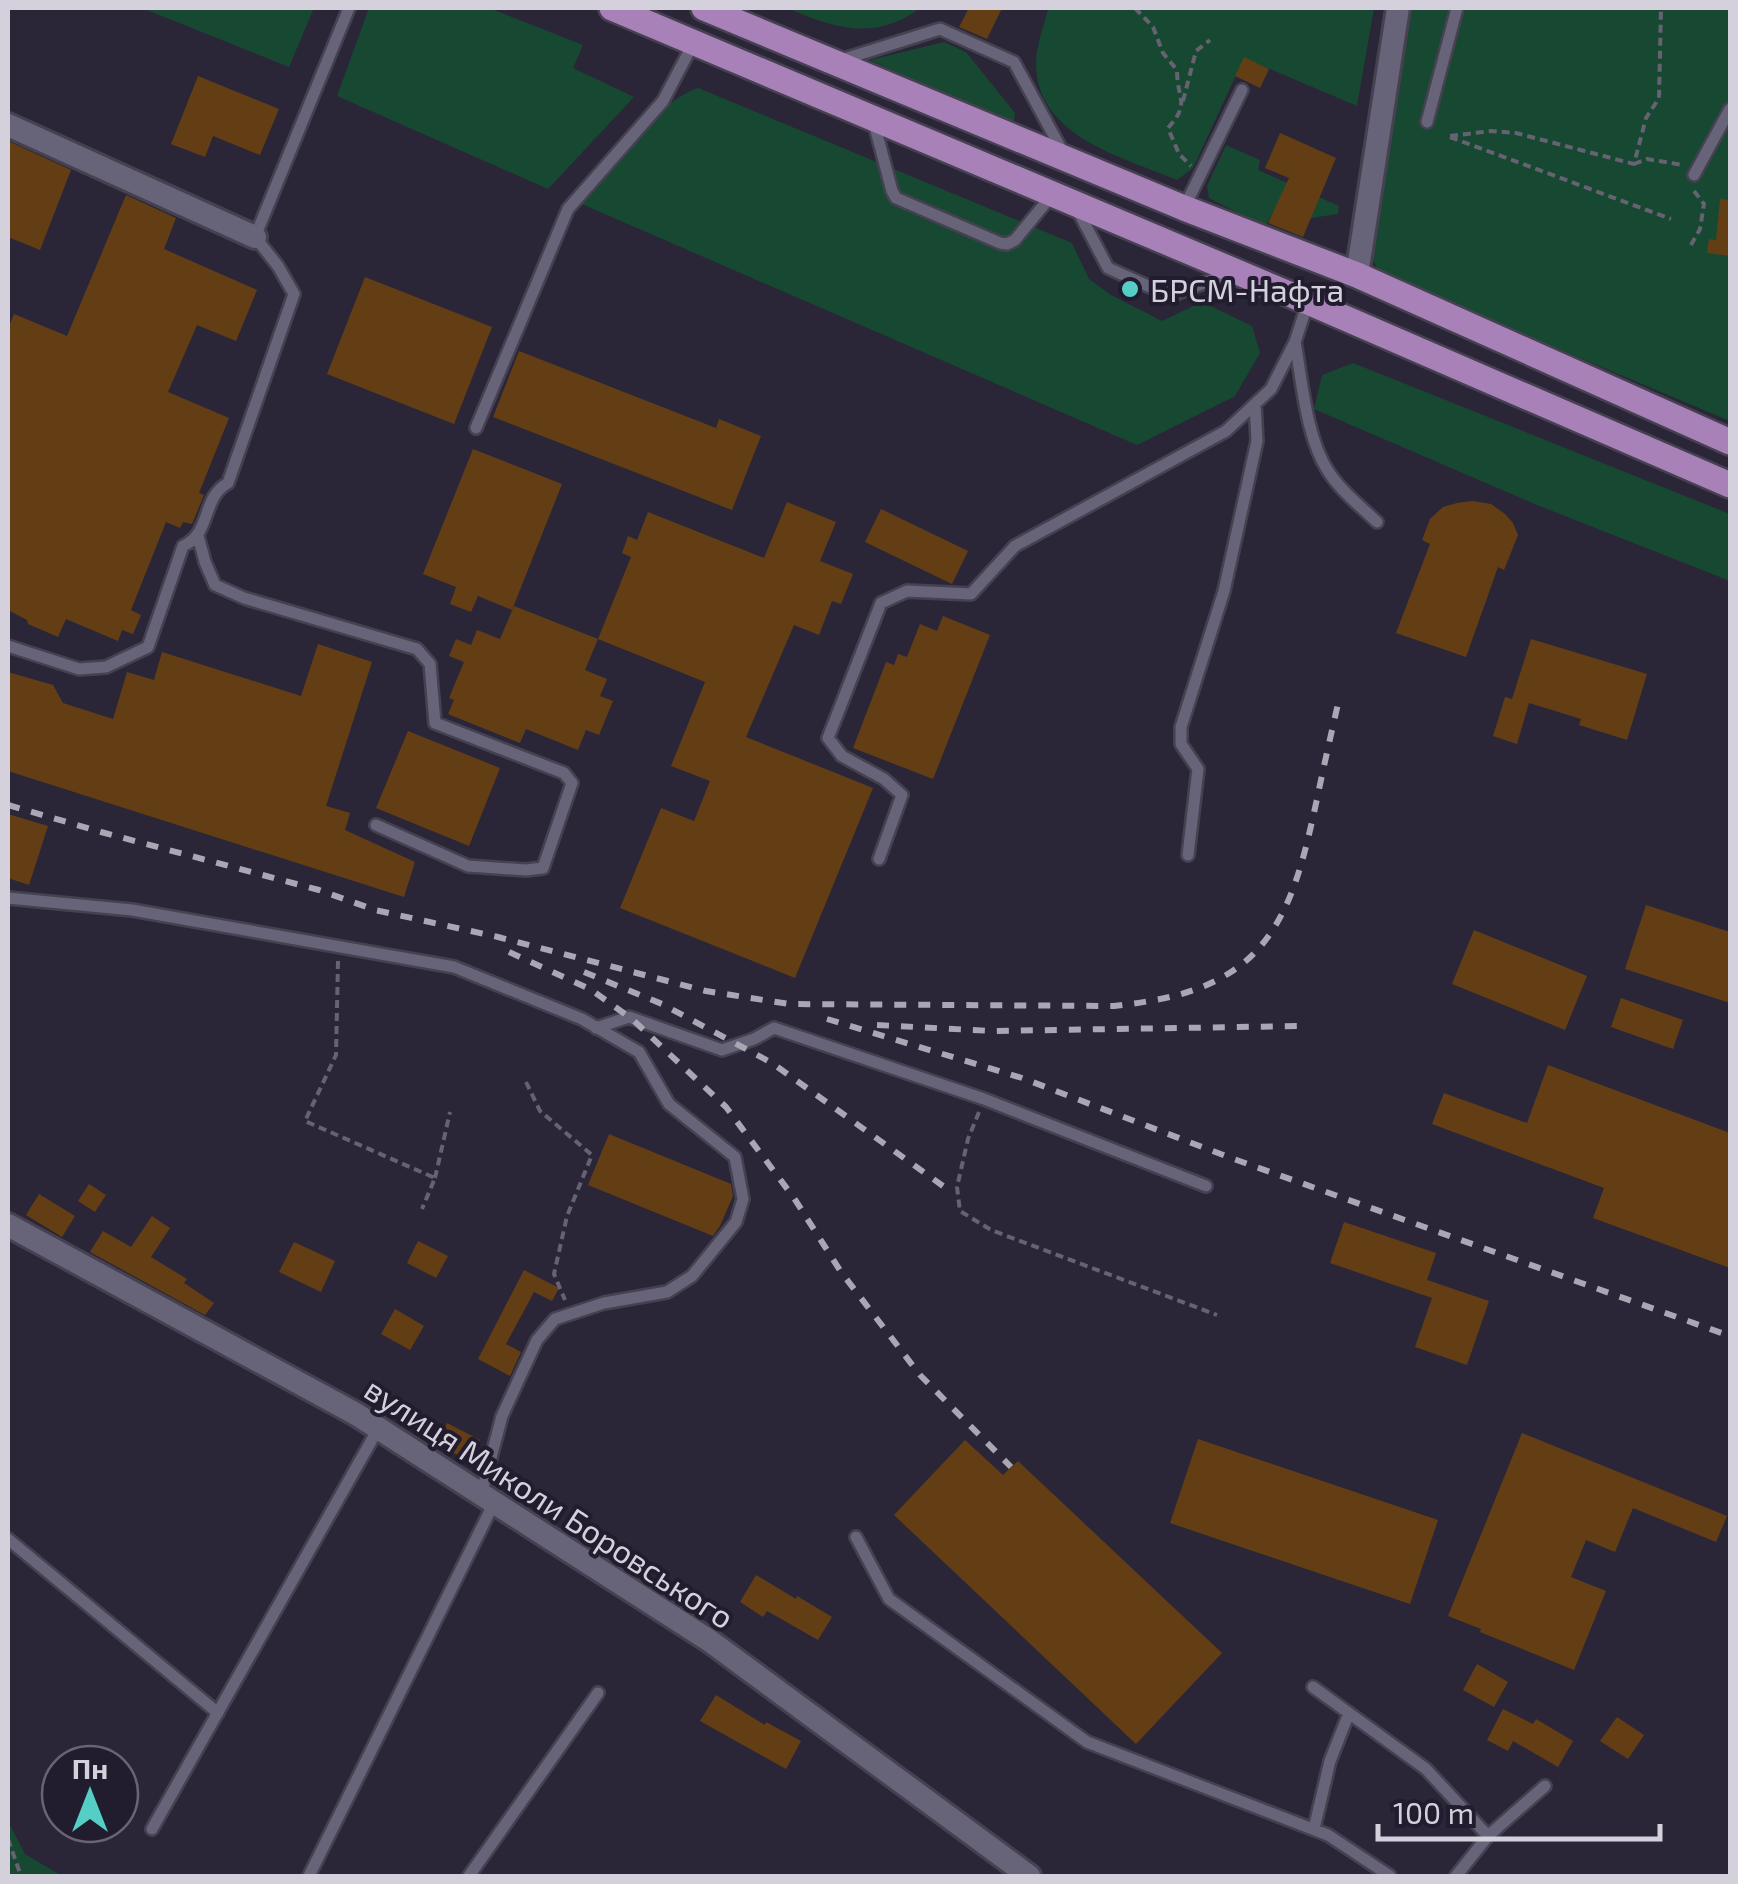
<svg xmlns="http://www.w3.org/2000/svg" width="1738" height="1884" font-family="'Exo 2',sans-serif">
<rect width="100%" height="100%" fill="#2a2638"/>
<path fill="#174832" d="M142 8H314L289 67Z
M369 8H489L583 45 573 68 634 97 548 189 337 96Z
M787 8H920C875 42 834 28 787 8Z
M1045 8H1374L1357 106 1244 58 1193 168 1177 180C1123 157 1036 137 1036 63 1036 46 1044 26 1048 9Z
M1406 8H1730V421L1380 274 1373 260 1372 236Z
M944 42 966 52 1015 113 1014 121 1010 124 870 60Z
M698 88 1072 243 1089 279 1111 295 1162 321 1202 302 1252 326 1260 353 1235 396 1137 445 577 202C608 167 655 103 698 88Z
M1226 145 1260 160 1258 170 1339 206 1338 214 1311 218 1278 203 1265 227 1209 198 1207 186Z
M1353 363 1730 514V581L1537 505 1314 409 1322 375Z
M8 1821 25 1854 62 1876H8Z"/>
<path fill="#633e15" d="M969 8H1002L987 39 959 27Z
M1244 57 1269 69 1260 88 1235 76Z
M198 76 279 109 260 155 213 136 205 157 171 144Z
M1280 133 1336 158 1303 237 1268 223 1289 178 1265 168Z
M8 141 71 170 40 250 8 237Z
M126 195 176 218 164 249 257 290 236 341 197 325 168 392 229 418 199 493 204 495 192 524 183 522 180 528 166 522 131 610 141 615 133 634 122 630 118 641 66 619 58 637 28 624 27 620 8 610V329L14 314 67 336Z
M1720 199 1730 200V256L1707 253 1709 239 1716 240Z
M365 277 492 327 454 424 327 374Z
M519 351 716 428 719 419 761 436 732 510 493 417Z
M473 449 562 484 512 610 478 596 471 612 450 604 456 587 423 574Z
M1472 501 1491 504 1505 514 1513 523 1518 535 1504 570 1498 567 1466 657 1396 633 1430 544 1422 540 1430 519 1443 507 1457 503Z
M787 502 836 522 820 561 853 574 841 604 832 601 819 635 794 625 746 737 873 788 795 978 620 908 661 808 694 821 710 781 671 766 705 682 598 639 631 557 622 553 628 536 637 540 648 512 764 558Z
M881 509 968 551 952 584 865 542Z
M514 606 598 639 585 670 607 679 600 696 613 701 599 735 586 730 578 750 526 729 520 743 448 714 454 700 449 698 464 662 449 656 456 639 471 645 477 630 500 639Z
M943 616 990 635 933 779 853 748 886 662 894 665 898 654 907 657 920 624 937 631Z
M1531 639 1647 674 1627 740 1579 725 1581 719 1529 703 1517 744 1493 736 1505 697 1512 699Z
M318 644 372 662 326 806 350 813 345 830 415 862 404 897 8 771V672L53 685 63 703 113 719 127 672 154 680 162 652 301 696Z
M408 731 500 768 469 846 376 808Z
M8 814 48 826 29 885 8 878Z
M1646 905 1730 932V1003L1625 969Z
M1474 930 1587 976 1565 1030 1452 984Z
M1621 998 1683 1020 1673 1049 1611 1027Z
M1548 1065 1730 1133V1268L1593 1218 1604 1188 1432 1124 1444 1093 1527 1123Z
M609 1134 731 1184 733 1196 720 1226 713 1236 588 1185Z
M89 1184 106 1195 95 1212 78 1201Z
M39 1194 75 1216 62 1237 26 1215Z
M152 1216 170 1228 151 1257 187 1279 184 1283 214 1303 205 1315 90 1252 103 1231 131 1247Z
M1344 1222 1436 1253 1427 1280 1489 1301 1467 1365 1415 1347 1432 1298 1330 1263Z
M418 1241 448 1256 436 1278 407 1263Z
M294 1242 335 1261 321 1292 279 1272Z
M524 1270 559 1288 552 1301 534 1292 506 1344 521 1352 510 1376 478 1359Z
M395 1309 424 1326 410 1350 381 1334Z
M447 1423 480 1440 469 1461 436 1444Z
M1522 1433 1727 1516 1716 1542 1633 1508 1615 1552 1586 1540 1571 1577 1606 1591 1574 1670 1480 1632 1481 1629 1448 1616Z
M1198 1439 1438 1520 1410 1604 1170 1523Z
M965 1440 1003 1475 1018 1461 1222 1653 1136 1744 894 1515Z
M756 1575 796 1599 797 1596 832 1617 818 1640 767 1611 763 1617 740 1602Z
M1477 1664 1508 1682 1494 1707 1463 1690Z
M716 1695 765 1725 766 1722 801 1741 786 1769 700 1721Z
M1503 1709 1533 1724 1536 1719 1573 1741 1558 1767 1513 1741 1508 1751 1487 1740Z
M1617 1717 1644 1735 1628 1759 1600 1741Z"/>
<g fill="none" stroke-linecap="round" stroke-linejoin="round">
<defs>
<path id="lane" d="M841 60 940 29 1014 62 1065 156
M1427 122 1457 8
M874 123 892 191 896 198 1000 243 1007 244 1015 240 1052 195
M1694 175 1730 109
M1184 208 1242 90
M1077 209 1108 268 1170 296 1232 272
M1295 342C1302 381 1306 437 1328 471 1341 491 1360 506 1377 522
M476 428 568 209 663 101 694 42
M198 536 205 562 215 585 244 598 417 649 430 664 435 723 564 773 572 783 543 868 526 870 468 866 376 825
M8 646 79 669 106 667 148 647 183 546C212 533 201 498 228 483L294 294 278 266 255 237 349 8
M1188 855 1198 769 1181 744V727L1224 591 1257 441 1255 404
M879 859 902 795 884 779 842 756 828 738 881 603 907 591 971 594 1015 546 1226 431 1271 389 1295 342 1308 302
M8 898 132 910 454 967 582 1019 639 1052 669 1104 735 1157 743 1199 736 1222 692 1276 667 1292 604 1303 555 1319 537 1340 502 1416 481 1495
M596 1028 629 1017 722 1050 754 1039 774 1028 984 1099 1206 1186
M856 1537 889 1599 1087 1742 1328 1835 1390 1876
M8 1539 218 1713
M1313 1687 1426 1769 1488 1836 1456 1876
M152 1829 378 1429
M1314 1829 1330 1761 1349 1713
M1488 1836 1545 1786
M309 1876 494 1503
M469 1876 598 1693"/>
<path id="street" d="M8 125 255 237
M1357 275 1398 8
M8 1225 356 1414 710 1641 1029 1876"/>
<path id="primary" d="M612 8 1308 302 1730 485
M704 8 1184 208 1357 275 1730 442"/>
</defs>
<use href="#lane" stroke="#454150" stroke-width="16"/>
<use href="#street" stroke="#454150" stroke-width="28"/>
<use href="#primary" stroke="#454150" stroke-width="30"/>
<path stroke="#666272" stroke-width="4" stroke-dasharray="8 5" stroke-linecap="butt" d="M1135 8 1153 27 1163 53 1177 70C1177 101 1191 102 1168 128L1179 154 1191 166
M1183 101 1196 51 1210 40
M1450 136 1491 131 1516 133 1634 164 1646 118 1659 98 1661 8
M1450 137 1671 219
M1634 164 1647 159 1683 165
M1691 245 1700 229 1704 204 1694 191
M338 961 336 1055 305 1121 435 1178 422 1209
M526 1082 540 1111 592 1155 567 1216 554 1274 565 1300
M979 1112 968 1139 957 1187 960 1211 991 1230 1217 1315
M435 1178 450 1112
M8 1839 21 1876"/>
<use href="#lane" stroke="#676378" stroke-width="11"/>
<use href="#street" stroke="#676378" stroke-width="22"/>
<use href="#primary" stroke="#a981b9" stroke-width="25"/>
<path stroke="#aaa7b4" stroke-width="6" stroke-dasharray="12 12" stroke-linecap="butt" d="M8 805 101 832 319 890 375 910 498 937 706 991 789 1004 1114 1006C1156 1001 1195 995 1231 972 1289 935 1303 862 1317 799 1324 765 1332 730 1340 695
M509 952 590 989 632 1019 726 1107 794 1198 841 1272 920 1375 1011 1467
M584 972 662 1004 772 1063 943 1186
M827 1019 1022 1078 1231 1158 1730 1336
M877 1025 992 1031 1302 1026"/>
</g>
<circle fill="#55cec6" stroke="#211c2e" stroke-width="4" cx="1130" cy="289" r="10"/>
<g text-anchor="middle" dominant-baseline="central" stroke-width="8" stroke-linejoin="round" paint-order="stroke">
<g font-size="32" fill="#d4d1dd" stroke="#211c2e" text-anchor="start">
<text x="1150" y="289">БРСМ-Нафта</text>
</g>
<g font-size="32" fill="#d4d1dd" stroke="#211c2e">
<text transform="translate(550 1502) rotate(33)">вулиця Миколи Боровського</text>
</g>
</g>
<rect width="1738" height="1884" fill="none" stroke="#d4d1dd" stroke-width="20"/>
<g transform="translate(90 1794)"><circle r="48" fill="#211c2e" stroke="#696474" stroke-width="2.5"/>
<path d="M0-8L18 38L0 25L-18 38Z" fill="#55cec6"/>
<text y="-15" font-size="28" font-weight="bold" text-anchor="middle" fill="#d4d1dd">Пн</text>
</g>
<path d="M1378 1824v15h282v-15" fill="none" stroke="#d4d1dd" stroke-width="5"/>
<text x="1393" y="1824" font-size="30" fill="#d4d1dd" stroke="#211c2e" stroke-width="8" paint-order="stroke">100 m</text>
</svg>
